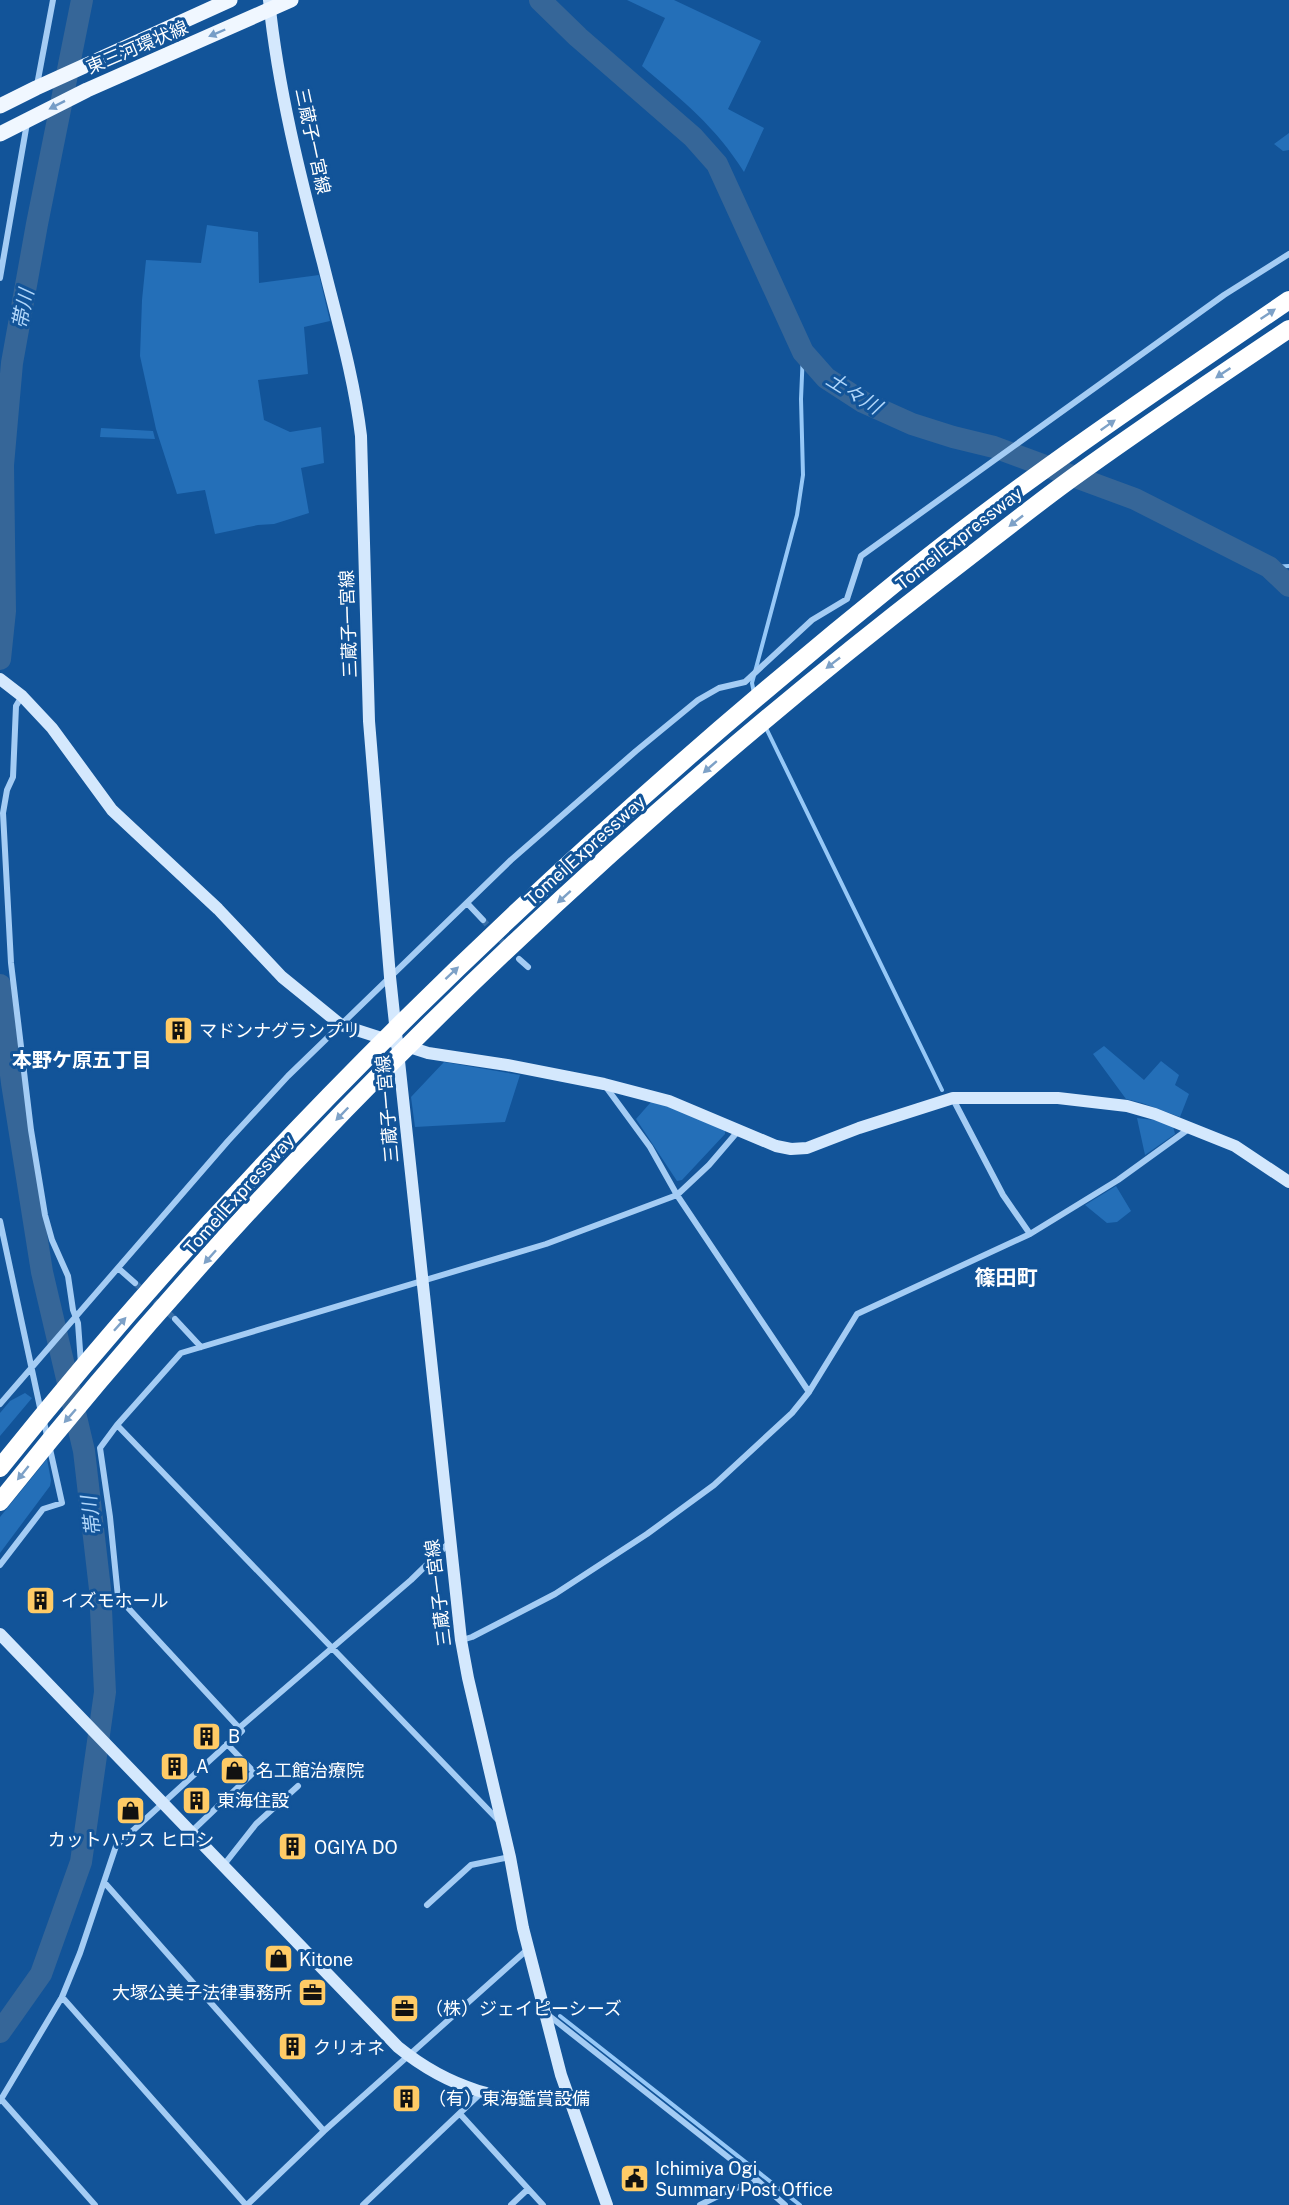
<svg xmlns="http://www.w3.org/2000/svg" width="1289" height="2205" font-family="'Public Sans','Noto Sans JP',sans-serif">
<rect width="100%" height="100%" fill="#125499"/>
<path fill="#246fb8" d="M627 0H674L761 41 728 109 764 128 744 172C716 127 681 99 642 66L665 18Z
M1289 133V150L1283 151 1274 144Z
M207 225 258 232 259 283 319 275 330 321 304 327 308 374 258 380 264 420 290 432 321 427 324 463 301 468 309 513 274 524 258 525 215 534 205 490 177 494 156 429 140 356 142 300 146 260 201 263Z
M101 428 153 431 155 439 100 437Z
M1104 1046 1144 1080 1161 1061 1179 1075 1175 1085 1189 1094 1180 1117 1142 1103 1126 1099 1093 1054Z
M444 1062 520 1075 505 1122 415 1127 411 1097Z
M651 1102 669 1106 725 1130V1134L682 1180 677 1181 636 1119Z
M1137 1118 1154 1120 1173 1126 1175 1134 1145 1155Z
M1116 1186 1131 1211 1117 1222 1107 1223 1085 1205Z
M25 1393 32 1398 0 1436V1413L10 1401Z
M47 1459 51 1480 50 1486 0 1553V1517Z"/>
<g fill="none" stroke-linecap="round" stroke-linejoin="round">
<path stroke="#96c8f7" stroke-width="4" d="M1269 567 1289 566
M754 693 752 683 797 515 803 475 801 399 803 352
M766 728 942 1090
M560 2016 800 2205"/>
<path stroke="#366698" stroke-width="22" d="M540 0 578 37 693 137 717 164 803 352 826 378 863 402 912 424 953 437 994 447 1135 499 1269 567 1289 586
M0 659 5 611 3 465 12 363 37 224 82 0
M0 985 12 1083 42 1272 84 1451 100 1589 105 1692 81 1862 41 1974 0 2032"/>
<path stroke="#366ea8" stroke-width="6" stroke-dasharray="6 3" stroke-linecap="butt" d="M483 920 508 948
M135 1283 175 1319"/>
<path stroke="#a4ccf4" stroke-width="6" d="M37 85 53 0
M0 278 27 123
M22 696 16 706 13 777 7 790 3 813 11 963 31 1130 45 1215 52 1240 68 1276 73 1310 78 1323 81 1364
M467 903 483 920
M519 959 528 967
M606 1087 650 1147 677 1195 809 1392
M953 1099 1003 1195 1030 1234
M0 1221 41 1412
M118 1268 135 1283
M175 1319 201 1347
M0 1404 228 1141 288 1076 511 860 636 751 698 700 719 688 745 682 812 620 847 599 861 556 1224 295 1289 254
M0 1565 43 1509 62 1503 44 1422
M462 1640 472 1637 555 1594 647 1534 714 1485 792 1413 809 1392 857 1314 1030 1234 1118 1180 1190 1128
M239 1728 411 1580 449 1543
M500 1822 117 1425 181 1353 546 1244 677 1195 709 1165 739 1130
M190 1833 254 1772 227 1744
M223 1866 256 1824 298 1786
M104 1882 324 2131
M427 1905 471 1865 510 1857
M62 1997 246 2205
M547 2014 757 2180 785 2205
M1 2099 95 2205
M0 2101 62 1997 80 1953 116 1846 242 1731 118 1597 110 1517 100 1448 117 1425
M461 2115 543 2205
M247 2205 324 2131 528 1949
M363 2205 481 2093
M511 2205 528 2189
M700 2205 726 2192 757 2180"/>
<path stroke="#d4e8fd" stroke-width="12" d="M269 0C278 89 300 176 323 263 337 320 354 377 361 436L369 721 390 977 461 1640 468 1678 510 1857 523 1928 561 2075 607 2205
M0 679 22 696 52 728 112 810 218 909 282 977 341 1025 428 1053 507 1065 604 1084 669 1101 776 1146 791 1149 807 1148 859 1128 953 1098H1058L1127 1106 1155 1114 1235 1146 1289 1182
M0 1634 398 2047C446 2086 506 2108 568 2096"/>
<path stroke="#f0f7ff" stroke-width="15" d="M0 106 36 88 230 0
M0 134 87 90 291 0"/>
<path stroke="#fff" stroke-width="18" d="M0 1468C264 1137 575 841 904 576 1027 477 1159 389 1289 300
M0 1502C274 1158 591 849 939 580 981 548 1022 515 1064 484 1138 430 1213 380 1289 329"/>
</g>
<defs><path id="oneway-solid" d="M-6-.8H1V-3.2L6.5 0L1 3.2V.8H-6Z" transform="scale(1.5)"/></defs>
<g fill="#769dc7">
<use href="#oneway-solid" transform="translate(217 33) rotate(157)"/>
<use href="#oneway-solid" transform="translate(57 105) rotate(153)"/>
</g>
<g fill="#7da1c7">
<use href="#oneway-solid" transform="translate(1268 314) rotate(-34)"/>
<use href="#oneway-solid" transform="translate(1223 373) rotate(146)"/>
<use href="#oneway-solid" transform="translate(1108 425) rotate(-35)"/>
<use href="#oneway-solid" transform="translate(1016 521) rotate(142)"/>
<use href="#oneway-solid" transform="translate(833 663) rotate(142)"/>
<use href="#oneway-solid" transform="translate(710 767) rotate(139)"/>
<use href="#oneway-solid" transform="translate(564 897) rotate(138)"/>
<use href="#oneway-solid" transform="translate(452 973) rotate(-43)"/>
<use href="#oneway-solid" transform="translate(342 1114) rotate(134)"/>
<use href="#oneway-solid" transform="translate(210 1257) rotate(132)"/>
<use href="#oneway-solid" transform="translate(120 1324) rotate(-48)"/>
<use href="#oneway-solid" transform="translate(70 1416) rotate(131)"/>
<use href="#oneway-solid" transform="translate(23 1473) rotate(129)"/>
</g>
<defs>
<symbol id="building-square" viewBox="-11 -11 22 22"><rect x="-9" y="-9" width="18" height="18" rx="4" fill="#ffcb66" stroke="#125499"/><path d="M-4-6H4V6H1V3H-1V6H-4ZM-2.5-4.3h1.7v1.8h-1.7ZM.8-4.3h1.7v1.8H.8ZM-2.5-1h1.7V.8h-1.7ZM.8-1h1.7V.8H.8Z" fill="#111"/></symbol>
<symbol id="shop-square" viewBox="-11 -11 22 22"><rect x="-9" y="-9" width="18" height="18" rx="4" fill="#ffcb66" stroke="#125499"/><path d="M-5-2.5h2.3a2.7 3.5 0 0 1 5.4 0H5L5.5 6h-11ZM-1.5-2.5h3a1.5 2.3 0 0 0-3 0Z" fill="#111"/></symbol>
<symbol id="office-square" viewBox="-11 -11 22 22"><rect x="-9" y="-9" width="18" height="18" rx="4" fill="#ffcb66" stroke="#125499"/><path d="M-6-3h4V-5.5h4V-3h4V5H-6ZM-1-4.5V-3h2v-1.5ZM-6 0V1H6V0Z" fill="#111"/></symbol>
<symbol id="civic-square" viewBox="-11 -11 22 22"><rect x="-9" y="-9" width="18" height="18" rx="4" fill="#ffcb66" stroke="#125499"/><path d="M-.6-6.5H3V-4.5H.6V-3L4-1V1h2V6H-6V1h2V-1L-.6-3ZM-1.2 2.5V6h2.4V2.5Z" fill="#111"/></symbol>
</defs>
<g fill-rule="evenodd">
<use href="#building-square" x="162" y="1014" width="33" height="33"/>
<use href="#building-square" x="24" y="1584" width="33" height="33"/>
<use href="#building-square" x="190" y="1720" width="33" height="33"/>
<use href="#building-square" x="158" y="1750" width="33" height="33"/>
<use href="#shop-square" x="218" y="1754" width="33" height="33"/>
<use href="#building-square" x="180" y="1784" width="33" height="33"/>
<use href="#shop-square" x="114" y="1794" width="33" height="33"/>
<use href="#building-square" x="276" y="1830" width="33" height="33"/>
<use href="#shop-square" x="262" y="1942" width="33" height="33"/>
<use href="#office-square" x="296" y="1976" width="33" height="33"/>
<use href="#office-square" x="388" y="1992" width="33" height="33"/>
<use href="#building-square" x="276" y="2030" width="33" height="33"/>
<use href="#building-square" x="390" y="2082" width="33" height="33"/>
<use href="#civic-square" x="618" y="2162" width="33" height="33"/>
</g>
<g text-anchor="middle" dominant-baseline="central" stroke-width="6" stroke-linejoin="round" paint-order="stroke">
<g font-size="18" fill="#fff" stroke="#125499">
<text transform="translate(137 47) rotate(-23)">東三河環状線</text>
<text transform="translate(313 141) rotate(78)">三蔵子一宮線</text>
<text transform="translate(959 538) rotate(-38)">Tomei Expressway</text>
<text transform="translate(348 624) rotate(-92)">三蔵子一宮線</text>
<text transform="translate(585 850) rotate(-42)">Tomei Expressway</text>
<text transform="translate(387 1109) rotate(-95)">三蔵子一宮線</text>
<text transform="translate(239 1194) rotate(-48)">Tomei Expressway</text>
<text transform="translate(438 1593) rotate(-97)">三蔵子一宮線</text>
</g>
<g font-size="18" fill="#fff" stroke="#125499" text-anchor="start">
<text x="199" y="1030">マドンナグランプリ</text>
<text x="61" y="1600">イズモホール</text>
<text x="228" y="1736">B</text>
<text x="196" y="1766">A</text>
<text x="256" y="1770">名工館治療院</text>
<text x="217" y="1800">東海住設</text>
<text x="131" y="1839" text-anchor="middle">カットハウス ヒロシ</text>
<text x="314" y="1847">OGIYA DO</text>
<text x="299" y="1959">Kitone</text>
<text x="292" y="1992" text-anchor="end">大塚公美子法律事務所</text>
<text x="425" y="2008">（株）ジェイピーシーズ</text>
<text x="313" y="2047">クリオネ</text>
<text x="428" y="2098">（有）東海鑑賞設備</text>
<text x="655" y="2168">Ichimiya Ogi<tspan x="655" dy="21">Summary Post Office</tspan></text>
</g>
<g font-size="20" font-style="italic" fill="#b0d6fa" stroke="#125499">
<text transform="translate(23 309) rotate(-79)">帯川</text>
<text transform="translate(854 393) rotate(32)">土々川</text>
<text transform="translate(91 1516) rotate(-97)">帯川</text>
</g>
<g font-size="20" font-weight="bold" fill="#fff" stroke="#125499">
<text x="82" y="1060">本野ケ原五丁目</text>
</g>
<g font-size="21" font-weight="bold" fill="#fff" stroke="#125499">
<text x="1006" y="1277">篠田町</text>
</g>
</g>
</svg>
